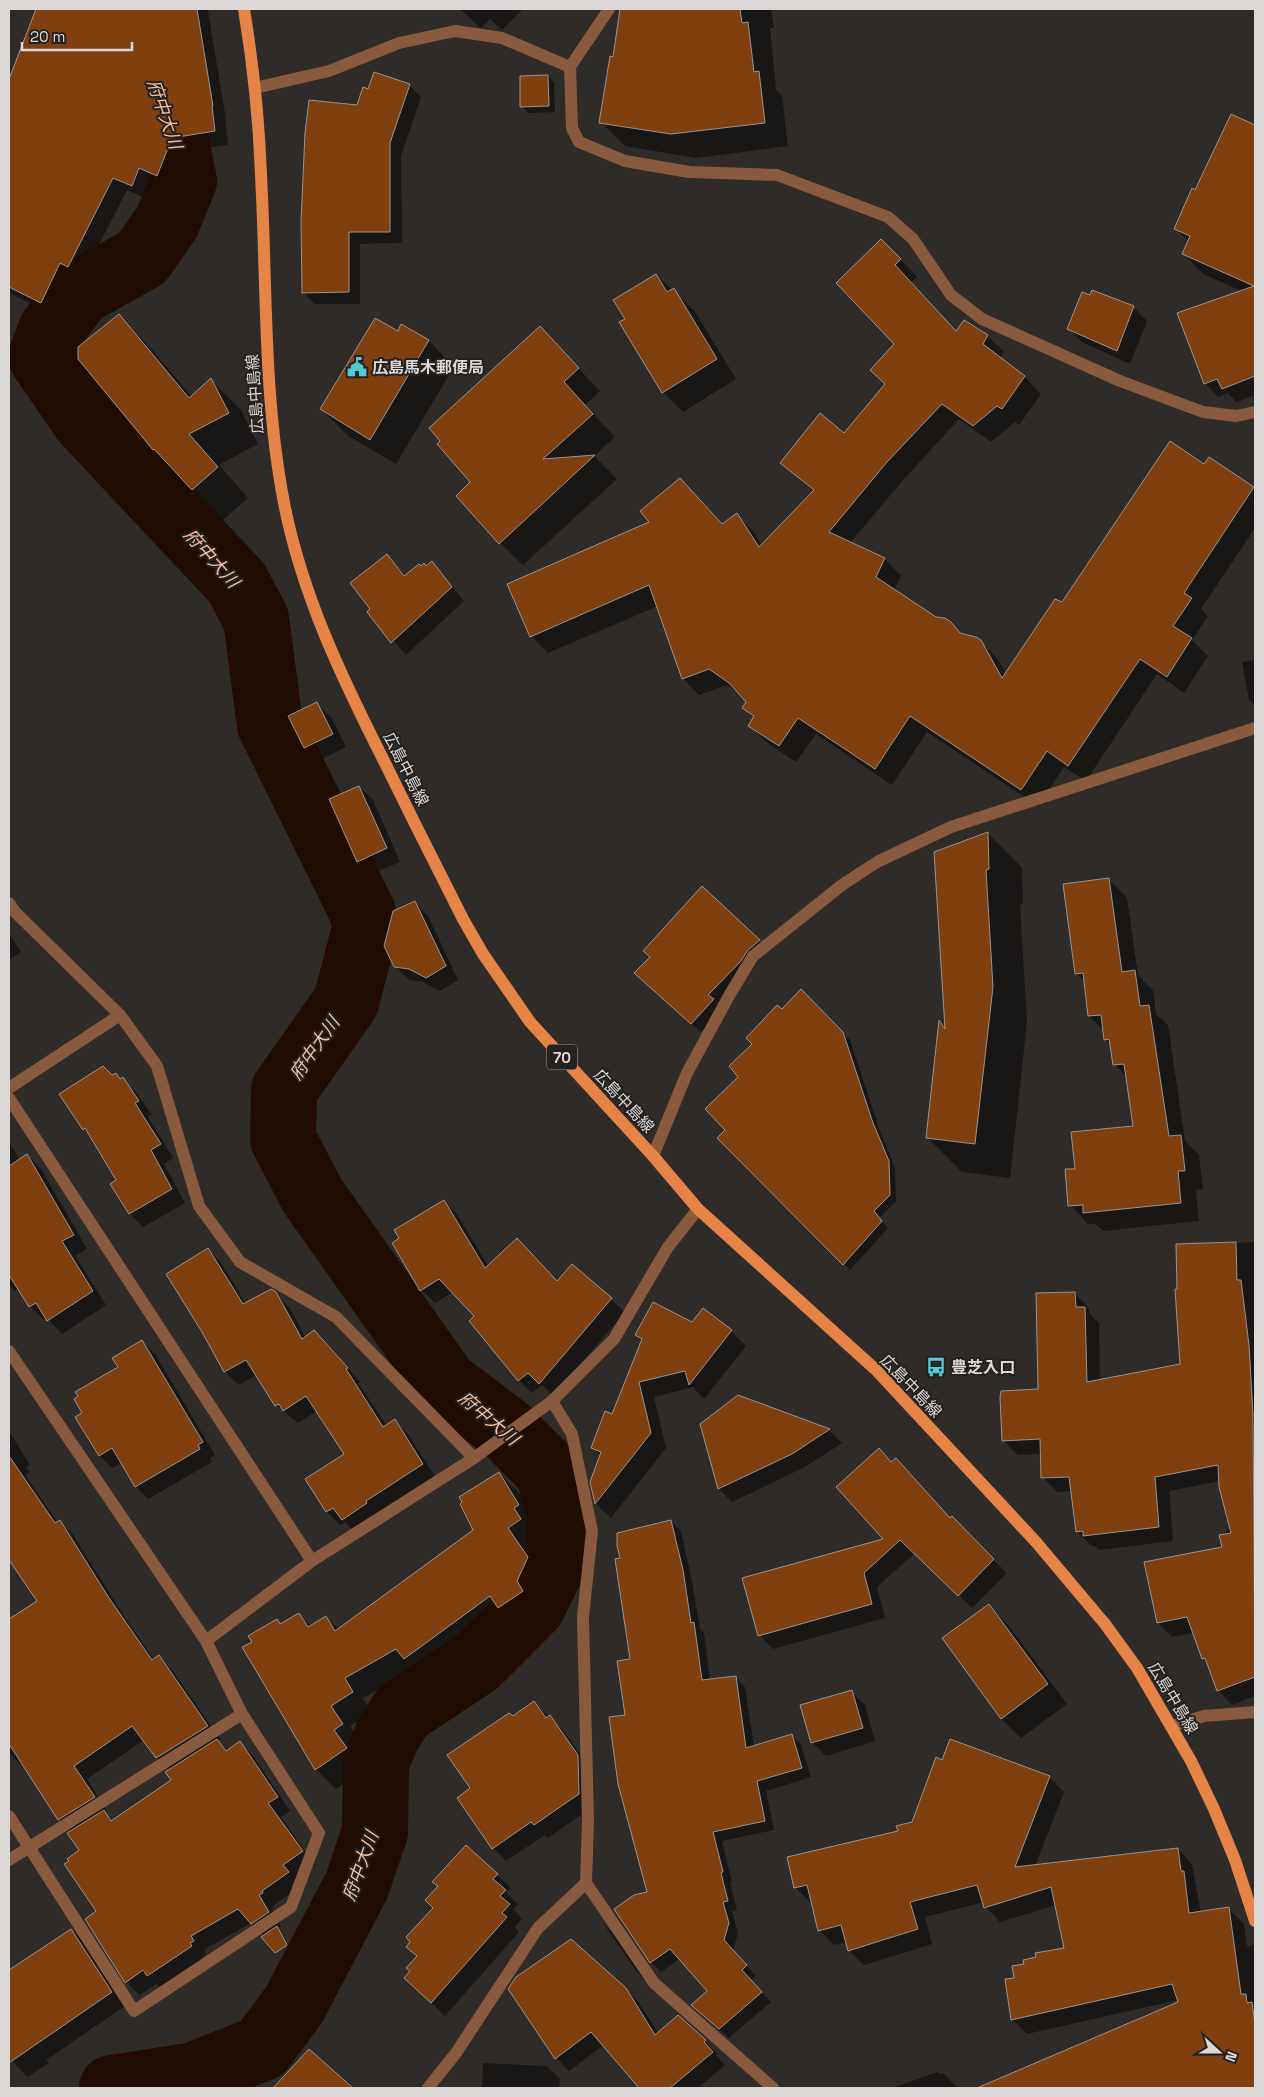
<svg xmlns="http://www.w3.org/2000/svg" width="1264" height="2097" font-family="'Space Grotesk','Noto Sans JP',sans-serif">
<rect width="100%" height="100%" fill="#2f2b29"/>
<path fill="#0007" fill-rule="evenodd" d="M45 9H206L208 11 226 119H225L228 145 185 151 171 188 152 181 145 198 127 190 81 280 73 275 54 315 9 293V82L34 16 41 19Z
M460 9H523L502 30 490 19 481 28Z
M622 9H771L774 28H770L776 90 782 96 788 146 696 158 625 146 601 122Z
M548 76 554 83 555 112 528 113 522 106Z
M409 85 421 97 401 156 402 243 360 244V304H315L303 292 369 91Z
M1232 115 1255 127V297L1203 274 1183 254 1189 242 1176 229Z
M898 257 917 277 911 282 957 332 987 336 1004 352 1000 359 1025 377 1041 394 1019 425 1015 422 991 442 959 419 904 479 850 543 885 559 901 576 894 590 936 618 950 623 962 634 980 641 997 658 1006 674 1062 603 1205 466 1210 459 1255 490V528L1201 609 1208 616 1192 640 1208 656 1184 693 1157 674 1086 781 1064 767 1038 806 927 732 892 785 816 734 796 762 766 742 749 725 754 718 744 707 747 702 742 696 727 685 699 695 683 678 658 606 548 653 531 636 722 525 736 514 753 531 762 545 814 492 781 462 844 435 886 384 896 344 838 283Z
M656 275 694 310 736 379 683 412 663 392 627 319Z
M1254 305 1255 395 1236 402 1228 393 1218 397 1205 383Z
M1133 307 1147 321 1130 364 1082 342 1069 329Z
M118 315 149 346 192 397 211 380 241 410 258 444 219 465 248 498 223 520 154 449 79 358Z
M402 326 429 341 454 367 396 464 347 435 321 409 399 333Z
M540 328 600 391 585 405 615 437 594 456 617 479 523 565 500 543 472 482Z
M387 556 406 576 432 563 464 601 406 655 369 612 372 609Z
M1255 660V706L1249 700 1242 662Z
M317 704 331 717 346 747 318 761 305 747Z
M359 787 373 800 400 862 371 874 358 861Z
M988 833 1022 868 1023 903 1020 905 1027 1022 1010 1178 962 1172 927 1137 940 1022 947 1028Z
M1108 879 1127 898 1138 975 1153 990 1156 1014 1168 1025 1185 1141 1199 1155 1203 1189 1196 1190 1199 1221 1103 1231 1095 1224H1088L1070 1205 1076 1170 1134 1127 1127 1077 1114 1064 1111 1045 1105 1039 1104 1031 1089 1016 1085 982 1076 973Z
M702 888 768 949 756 959 749 970 717 1004 722 1009 701 1032 645 982Z
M415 903 428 916 458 980 440 991 423 982 409 980 395 966Z
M9 934 21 952 9 960Z
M801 991 850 1040 880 1131 895 1168 896 1202 879 1218 888 1228 850 1270 719 1138 727 1130 740 1077 754 1045Z
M116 1074 136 1092 151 1114 148 1117 173 1158 164 1164 185 1203 143 1227 130 1214 112 1185 118 1181 92 1137 84 1129 112 1076Z
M9 1142 20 1160 27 1155 41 1169 87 1249 75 1256 106 1305 62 1334 47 1318 44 1320 30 1306 19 1289 15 1291 9 1285Z
M443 1201 457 1214 488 1266 557 1282 572 1265 625 1312 553 1396 542 1385 532 1393 519 1380 476 1316 453 1292 435 1303 421 1290Z
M1255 1242V1696L1232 1705 1218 1690 1208 1663 1203 1658 1194 1633 1172 1637 1158 1623 1224 1548 1227 1534 1226 1531 1231 1529 1220 1481 1169 1491 1173 1541 1099 1550 1095 1546H1092L1077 1532 1072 1491 1057 1492 1042 1477 1041 1454 1018 1455 1004 1441 1040 1391 1074 1293 1089 1308V1313L1099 1323 1100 1381 1181 1365 1177 1245Z
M208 1249 221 1263 246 1304 275 1293 289 1307 306 1338 314 1331 328 1345 360 1382 358 1383 387 1426 395 1421 408 1434 436 1478 356 1533 345 1522 340 1525 327 1512 307 1480 346 1454 317 1411 298 1423 276 1405 257 1375 238 1385 225 1371 203 1332Z
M692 1324 731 1331 746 1346 704 1399 693 1387 654 1397 666 1448 611 1518 596 1504 592 1482 601 1456 593 1448 613 1416 643 1342 636 1335Z
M142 1341 155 1354 215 1455 210 1458 212 1462 148 1499 136 1486 122 1463 112 1468 100 1456 77 1417 84 1413Z
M738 1397 829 1430 842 1443 805 1467 732 1502 719 1489 701 1425Z
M9 1431 30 1465 26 1467 30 1472 25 1475 58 1523 60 1521 73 1535 122 1613 154 1660 159 1656 172 1670 220 1739 218 1741 228 1751 240 1743 253 1756 290 1811 281 1817 315 1865 296 1878 301 1886 274 1905 275 1906 272 1909 281 1926 265 1936 251 1923 204 1950 206 1954 202 1957 204 1960 162 1989 156 1984 140 1995 126 1982 98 1912 80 1851 72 1832 59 1819 24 1766 23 1767 9 1753V1621L38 1601 9 1560ZM144 1740 157 1758 170 1770 173 1780 113 1821 104 1812 107 1811 87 1779Z
M879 1450 892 1463 910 1473 951 1519 1007 1573 972 1608 915 1553 877 1587 885 1618 773 1649 760 1635 885 1540Z
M499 1473 519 1493 538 1525 533 1528 540 1540 527 1548 547 1578 536 1601 542 1611 519 1627 508 1616 424 1678 416 1669 363 1698 372 1713 350 1726 362 1744 353 1750 366 1768 336 1789 316 1769 253 1642 277 1620 281 1625 299 1614 311 1627 326 1617 339 1630 475 1530Z
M671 1521 681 1531 692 1581 700 1629 704 1633 710 1680 735 1677 745 1687 754 1747 791 1735 801 1745 811 1777 766 1791 774 1830 722 1841 732 1882 730 1883 737 1910 732 1911 738 1933 733 1951 756 1976 750 1981 771 2002 729 2038 702 2014 709 1991 680 1958 661 1972 651 1962 648 1893 626 1716 631 1660 622 1559Z
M989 1606 1009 1626 1067 1704 1021 1738 1001 1718Z
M851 1692 865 1705 875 1741 826 1756 812 1742Z
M534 1703 563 1730 591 1770 592 1807 548 1838 545 1835 506 1861 493 1848 472 1788 513 1718Z
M943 1761 1049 1777 1064 1792 1035 1866 1178 1849 1192 1864 1201 1913 1229 1909 1244 1924 1247 1947 1255 1944V2088H980L1179 2003 1178 2000 1027 2034 1012 2019 1015 1979 1025 1965 1065 1949 1056 1905 1000 1922 986 1907 984 1902 925 1917 932 1944 864 1965 849 1950 847 1942 834 1945 819 1930 812 1902H810L795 1887 913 1823Z
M497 1875 511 1888 506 1893 518 1904 513 1909 522 1919 515 1927 519 1932 445 2016 419 1991 411 1971 418 1957 408 1946Z
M603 1923 613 1933 645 1980 637 1972Z
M71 1930 85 1943 125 2006 46 2060 49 2063 27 2077 9 2057V1972Z
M626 1989 639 2003 659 2034 678 2017 718 2054 716 2055 725 2065 698 2088H640L604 2045 569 2071 556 2058Z
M309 2051 351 2088H275Z
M483 2063 547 2066 560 2079 559 2088H482Z
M937 2072 940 2074 943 2073 958 2088H892Z"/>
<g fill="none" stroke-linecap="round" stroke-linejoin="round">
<path stroke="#210c02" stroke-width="66" d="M112 2088 194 2075 262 2048 294 2005 357 1885 375 1832 376 1763 387 1736 402 1712 476 1663 532 1607 558 1555 560 1513 548 1471 507 1430 445 1383 312 1195 283 1139 284 1090 346 1002 365 929 363 913 270 725 256 619 237 583 85 421 41 357 51 330 79 293 142 258 167 222 184 181 172 123 145 58 150 9"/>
</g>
<path fill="#803f0e" stroke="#9a9592" d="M36 9H197L213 106H212L215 131 172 138 157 176 139 168 132 186 113 178 68 267 60 263 41 303 9 287V79Z
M620 9H740L742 23 748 22 754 72 759 71 765 123 671 134 599 123 610 56 613 57Z
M374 72 410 84 390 143V232H349V292L302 293 301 221 305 133 309 100 357 105 363 87 368 89Z
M548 75 549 106 520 107V76Z
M1231 114 1255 125V376L1222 389 1217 379 1204 384 1177 313 1254 286 1182 254 1190 236 1174 229 1192 188 1195 190Z
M881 239 901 259 895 265 956 331 964 320 988 335 983 344 1025 376 1002 409 997 406 973 426 942 404 887 462 829 532 885 558 876 577 936 617 945 618 951 622 960 633 976 637 981 640 1002 678 1055 599 1062 602 1170 441 1204 464 1209 457 1254 487 1184 593 1192 598 1173 626 1192 638 1167 677 1140 659 1068 766 1047 751 1021 790 910 716 875 769 798 718 779 746 748 726 754 716 742 708 746 702 729 683 709 669 682 679 649 585 530 637 507 584 649 522 640 511 680 478 722 524 737 513 759 547 814 490 780 463 820 413 844 433 885 384 870 370 894 344 836 283Z
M656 274 667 292 674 288 717 359 662 393 619 322 625 319 613 300Z
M1092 290 1134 306 1117 351 1067 329 1082 292 1090 295Z
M119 314 189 398 211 378 229 413 189 434 218 467 192 490 154 449 153 450 78 359V347Z
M375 318 398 331 401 324 429 340 370 440 320 409Z
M540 326 579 368 564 382 593 414 543 459 595 455 499 544 456 496 470 482 437 444 440 441 429 428Z
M387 554 404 576 419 564 421 566 424 563 426 566 432 561 452 587 391 643 367 612 370 609 350 583Z
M317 702 333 734 304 748 288 716Z
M359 786 387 848 357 862 329 799Z
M988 832 989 869 986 870 993 987 975 1144 926 1138 939 1020 945 1029 934 852Z
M1109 878 1122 972 1135 970 1140 1006 1149 1005 1169 1136 1181 1135 1185 1171H1178L1181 1203 1083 1213V1205L1068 1206 1065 1169H1075L1071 1132 1133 1126 1124 1064 1113 1065 1109 1039 1104 1040 1101 1015 1088 1016 1083 973 1075 974 1063 884Z
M702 886 760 940 748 950 741 961 708 995 714 999 691 1024 634 973 650 957 643 951Z
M415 901 446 966 426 978 409 969 394 967 384 946 393 911Z
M801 989 843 1032 873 1123 889 1161 890 1195 874 1211 882 1221 843 1265 717 1138 725 1130 705 1109 738 1077 729 1066 752 1044 746 1038 777 1005 782 1009Z
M103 1066 112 1075 116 1073 120 1079 123 1077 139 1101 135 1103 161 1144 151 1150 172 1189 129 1214 110 1184 116 1180 85 1128 83 1130 59 1094Z
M27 1154 74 1235 62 1241 93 1291 47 1321 36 1303 29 1307 9 1275V1166Z
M444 1200 485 1268 517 1238 557 1281 572 1264 612 1298 539 1384 528 1373 518 1381 469 1321 474 1316 439 1279 420 1291 392 1243 399 1238 394 1230Z
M1236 1242 1237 1280H1241L1249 1345 1253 1415 1255 1677 1217 1691 1205 1658 1202 1659 1187 1617 1157 1623 1144 1562 1222 1547 1219 1535 1231 1533 1219 1487 1218 1465 1155 1477 1159 1527 1083 1536V1531L1076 1532 1069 1477 1041 1478 1040 1439 1002 1441 1000 1397 1001 1391 1038 1389 1036 1293 1075 1292 1076 1307H1085L1087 1382 1180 1364 1175 1289H1177L1176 1244Z
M208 1248 243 1304 271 1289 276 1292 302 1339 314 1330 348 1368 346 1369 383 1427 395 1419 423 1464 366 1501 367 1503 342 1520 333 1508 326 1512 305 1479 344 1454 306 1396 283 1411 279 1404 275 1406 246 1360 224 1372 202 1332 166 1274Z
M653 1302 692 1322 703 1308 732 1330 689 1385 685 1371 639 1382 651 1433 595 1504 590 1482 601 1452 591 1448 605 1411 612 1414 642 1339 635 1335Z
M142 1340 203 1442 198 1445 200 1449 135 1487 112 1448 99 1456 75 1417 82 1413 74 1399 78 1396 75 1392 118 1367 112 1358Z
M738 1395 830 1429 792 1454 718 1489 700 1424Z
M879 1448 891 1462 896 1458 950 1518 952 1516 994 1559 958 1596 900 1540 864 1573 872 1604 758 1636 742 1578 883 1539 836 1487Z
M9 1456 55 1523 60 1520 109 1598 152 1660 159 1655 208 1726 156 1758 132 1726 74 1766 95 1797 58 1820 9 1744V1619L37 1601 9 1560Z
M499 1472 519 1505 514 1508 521 1519 508 1528 528 1557 517 1581 523 1591 498 1608 490 1596 404 1659 396 1649 345 1678 353 1692 331 1706 343 1724 334 1730 347 1748 315 1770 242 1647 252 1642 248 1636 277 1619 280 1624 299 1613 308 1627 326 1616 335 1631 473 1530 460 1504 462 1502 459 1497Z
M671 1520 683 1570 691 1623 694 1622 702 1680 736 1676 746 1748 792 1734 802 1768 757 1781 765 1821 713 1832 723 1872 721 1873 728 1901 723 1902 729 1923 724 1940 747 1965 742 1970 762 1992 719 2029 691 2005 707 1991 670 1949 650 1963 614 1909 634 1895 647 1892 618 1784 609 1717 625 1715 617 1661 630 1659 615 1559 620 1558 617 1546V1533Z
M989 1604 1048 1684 1001 1719 942 1638Z
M852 1690 863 1728 811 1743 800 1705Z
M534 1701 546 1718 550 1715 578 1755 579 1794 534 1825 531 1822 492 1849 457 1798 470 1788 447 1755 509 1713 513 1716Z
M217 1739 226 1751 240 1741 278 1797 268 1803 303 1851 283 1865 289 1872 262 1891 263 1893 259 1895 269 1912 251 1924 238 1909 191 1936 194 1941 190 1943 192 1946 147 1976 143 1970 125 1983 85 1919 96 1911 64 1864 69 1861 67 1859 79 1850 67 1833 104 1810 111 1821 171 1780 165 1772Z
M950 1739 1050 1776 1015 1867 1178 1848 1181 1871H1184L1189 1913 1229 1907 1241 1994H1246L1247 2003 1252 2002 1255 2024V2088H977L1178 2002 1172 1984 1011 2020 1005 1979 1014 1978 1012 1966 1024 1964 1023 1960 1036 1957 1035 1953 1064 1948 1051 1887 984 1908 977 1885 910 1902 918 1929 848 1951 841 1925 818 1931 807 1885 794 1888 787 1857 898 1831 896 1826 912 1822 936 1757 942 1760Z
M466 1845 498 1874 493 1879 506 1890 500 1896 510 1904 502 1913 507 1917 431 2003 404 1978 410 1971 406 1968 417 1956 406 1947 410 1942 406 1937 433 1908 425 1900 438 1886 432 1882Z
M277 1926 287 1945 275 1953 261 1937Z
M71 1929 112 1992 9 2063V1970Z
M571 1939 626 1988 655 2035 678 2015 706 2040 704 2042 713 2052 670 2088H639L591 2032 555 2059 508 1989 516 1977Z
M309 2049 353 2088H273Z"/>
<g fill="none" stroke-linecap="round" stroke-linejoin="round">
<path stroke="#895a3e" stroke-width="12" d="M609 9 570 67 572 128 579 142 625 161 689 172 777 175 888 217 913 239 951 295 982 319 1120 381 1203 412 1236 416 1255 412
M255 88 329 71 399 43 455 31 502 38 570 67
M9 903 15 912 120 1015 157 1066 199 1206 240 1262 336 1317 474 1458
M9 1088 120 1015
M9 1098 312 1561
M653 1156 687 1073 730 994 753 956 842 885 877 862 951 827 1255 728
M9 1351 206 1641 242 1714 9 1860
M552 1401 572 1434 592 1531 583 1617 588 1821 586 1883 654 1983 773 2088
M206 1641 312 1561 474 1458 552 1401 614 1339 668 1247 698 1209
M1172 1726 1204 1716 1255 1712
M9 1816 134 2011 291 1907 319 1833 242 1714
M428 2088 456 2053 538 1928 586 1883"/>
<path stroke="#e58446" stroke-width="12" d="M244 9C253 64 259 119 261 175 267 285 263 395 284 503 302 595 342 678 384 761 410 814 436 866 463 919L483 954 530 1022 653 1156 698 1209 876 1370 1036 1542 1105 1624 1137 1668 1191 1761 1214 1809 1235 1860 1255 1921"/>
</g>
<defs>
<symbol id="civic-bare" viewBox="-9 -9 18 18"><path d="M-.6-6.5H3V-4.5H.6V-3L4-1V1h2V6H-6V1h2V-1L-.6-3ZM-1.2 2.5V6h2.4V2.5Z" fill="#51ccd4" stroke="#25211f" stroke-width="2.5" paint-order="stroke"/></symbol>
<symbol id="bus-bare" viewBox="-9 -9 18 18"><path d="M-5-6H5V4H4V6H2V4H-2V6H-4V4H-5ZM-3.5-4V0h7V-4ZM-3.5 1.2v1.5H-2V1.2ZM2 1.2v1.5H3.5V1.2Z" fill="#51ccd4" stroke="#25211f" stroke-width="2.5" paint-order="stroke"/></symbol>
</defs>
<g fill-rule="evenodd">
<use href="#civic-bare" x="343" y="353" width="28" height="28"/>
<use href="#bus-bare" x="922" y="1353" width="28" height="28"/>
</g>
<g text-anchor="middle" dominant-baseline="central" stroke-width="4" stroke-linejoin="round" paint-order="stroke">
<rect fill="#25211f" stroke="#a4a1a0" stroke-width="1" x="547" y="1044.5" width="30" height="25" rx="4"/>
<g font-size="15" font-weight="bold" fill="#dbd8d7">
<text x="562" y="1057">70</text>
</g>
<g font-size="16" font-weight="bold" fill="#dbd8d7" stroke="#25211f" text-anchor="start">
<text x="372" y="367">広島馬木郵便局</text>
<text x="951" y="1367">豊芝入口</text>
</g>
<g font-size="16" fill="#dbd8d7" stroke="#25211f">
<text transform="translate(255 394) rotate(-94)">広島中島線</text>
<text transform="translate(406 769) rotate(63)">広島中島線</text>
<text transform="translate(624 1101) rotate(47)">広島中島線</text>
<text transform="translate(911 1386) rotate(46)">広島中島線</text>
<text transform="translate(1173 1698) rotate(59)">広島中島線</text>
</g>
<g font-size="18" font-style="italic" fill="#f8be9c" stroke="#25211f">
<text transform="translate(165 114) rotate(71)">府中大川</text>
<text transform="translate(212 558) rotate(48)">府中大川</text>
<text transform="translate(314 1048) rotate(-55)">府中大川</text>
<text transform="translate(489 1418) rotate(40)">府中大川</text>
<text transform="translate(360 1866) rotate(-70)">府中大川</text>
</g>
</g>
<rect width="1264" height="2097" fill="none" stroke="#dbd8d7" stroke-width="20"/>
<g transform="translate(1219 2052) rotate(111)" stroke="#25211f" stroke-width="4" paint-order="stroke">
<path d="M0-4L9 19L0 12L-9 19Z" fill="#dbd8d7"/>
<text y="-8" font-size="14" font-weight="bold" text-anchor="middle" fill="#dbd8d7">N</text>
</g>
<path d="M22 42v8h110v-8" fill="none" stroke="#dbd8d7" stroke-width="2.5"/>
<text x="30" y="42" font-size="15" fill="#dbd8d7" stroke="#25211f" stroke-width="4" paint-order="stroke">20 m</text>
</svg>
